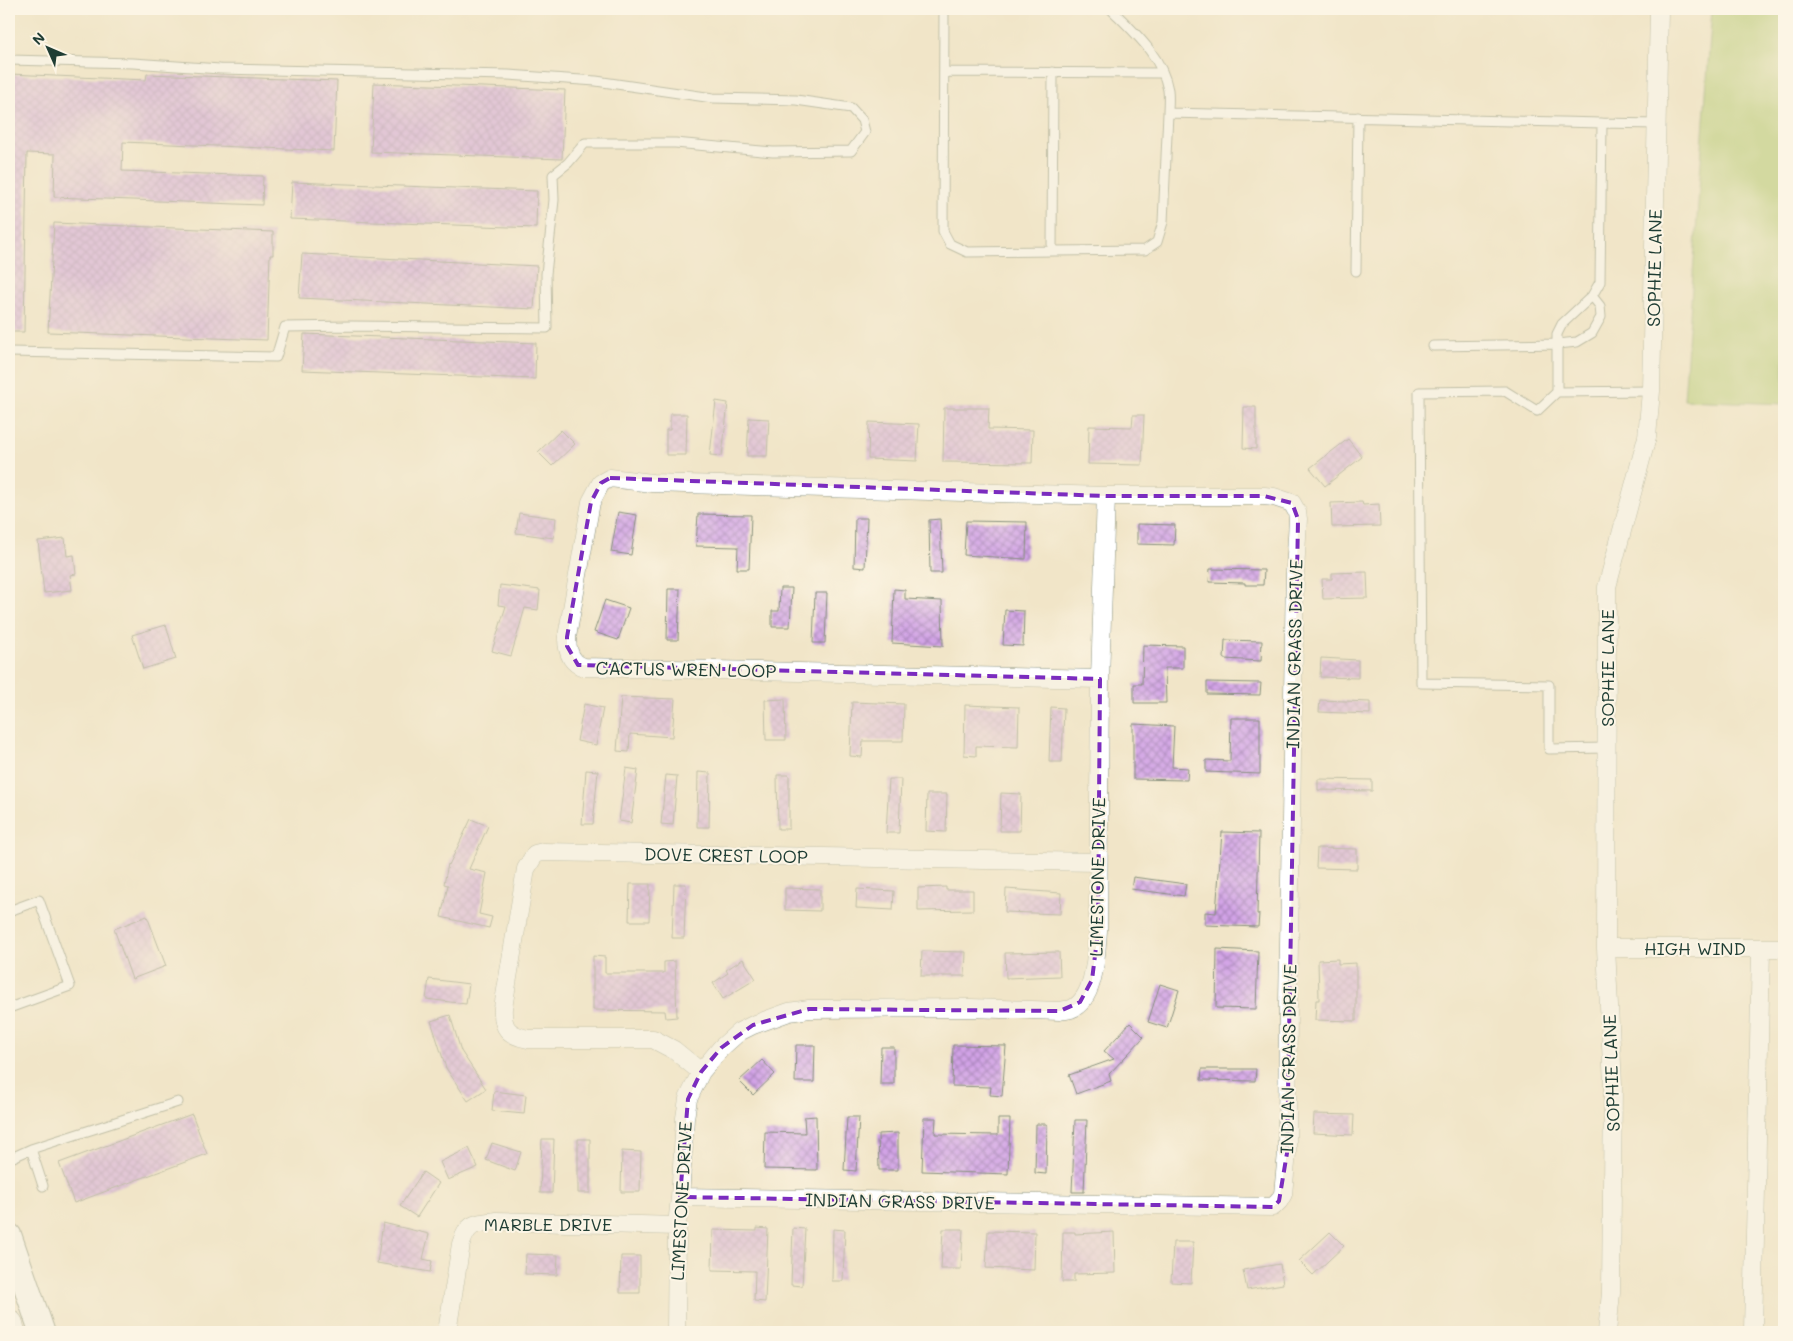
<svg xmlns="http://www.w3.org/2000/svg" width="1793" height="1341" font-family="Mali,sans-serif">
<defs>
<pattern id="building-cross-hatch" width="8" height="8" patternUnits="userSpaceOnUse" patternTransform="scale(1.25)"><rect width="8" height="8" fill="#d1a2e6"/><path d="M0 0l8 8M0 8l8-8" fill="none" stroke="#a985bb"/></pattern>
</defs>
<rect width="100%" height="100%" fill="#fcf5e5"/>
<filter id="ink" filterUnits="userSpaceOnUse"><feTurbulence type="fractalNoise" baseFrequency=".02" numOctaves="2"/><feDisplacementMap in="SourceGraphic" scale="10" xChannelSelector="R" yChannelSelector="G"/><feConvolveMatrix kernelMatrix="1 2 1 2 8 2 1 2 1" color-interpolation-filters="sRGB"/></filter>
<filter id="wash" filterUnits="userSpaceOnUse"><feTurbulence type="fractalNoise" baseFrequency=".0096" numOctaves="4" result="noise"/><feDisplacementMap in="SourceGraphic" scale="20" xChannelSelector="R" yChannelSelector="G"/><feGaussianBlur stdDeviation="1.12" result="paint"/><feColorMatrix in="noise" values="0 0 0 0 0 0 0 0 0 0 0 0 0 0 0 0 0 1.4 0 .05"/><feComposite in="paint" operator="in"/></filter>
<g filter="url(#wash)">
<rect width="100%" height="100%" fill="#f1e5c8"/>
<path fill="#b0ca70" stroke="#688452" d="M1712 9H1784V404L1684 400Z"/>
<g id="blocks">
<path fill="url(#building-cross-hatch)" d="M9 74 146 80 147 74 337 81 334 151 123 142 122 171 263 176 262 205 54 197 55 154 27 153 24 332H9Z
M374 83 565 90 562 159 371 152Z
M292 182 537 191 536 228 290 219Z
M54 223 273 232V255H270L267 340 48 332Z
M302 254 537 266 534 309 299 298Z
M304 334 536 343 535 379 302 370Z
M716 401 728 403 722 456 710 455Z
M1244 407H1256V449L1243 448Z
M944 408H989L988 429 1033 430 1032 463 943 462Z
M670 414H687L686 455H666V430H670Z
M1133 415H1144L1142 465 1088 464 1089 426 1132 427Z
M749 418 769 419 767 456H747Z
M869 422 919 424 917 461 868 459Z
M561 430 575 444 552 466 538 452Z
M1348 439 1362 457 1325 486 1310 468Z
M1362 502 1363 505 1379 504 1380 526 1332 527 1331 503Z
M618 512 637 515 631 555 611 552Z
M519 513 556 518 554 538 516 533Z
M698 514 751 515 749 569H737L738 547 696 546Z
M855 518H867L865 568 854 567Z
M940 519 942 573H930L929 520Z
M966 521 1027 522 1026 559 964 555Z
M1137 524 1175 525 1174 545 1137 544Z
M65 538 67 556 74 555 76 574 70 575 72 590 44 593 38 541Z
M1210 569 1264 570 1263 585H1245V583L1209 582Z
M1367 572 1368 598 1323 599 1322 579H1332V573Z
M500 585 540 590 538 610 525 608 511 656 492 651 506 606 498 605Z
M780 588H792L790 627H772V611H779Z
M668 589H680L678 640H667Z
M894 589 905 590V599L942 601 943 646 892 643Z
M815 593H827L825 643H813Z
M605 600 629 608 618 640 594 632Z
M1005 610 1024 611 1023 646 1003 645Z
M166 625 176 659 143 669 132 635Z
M1225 640 1262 641 1261 661 1224 659Z
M1143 645 1183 646V668H1165L1166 703H1134V684H1142Z
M1321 658 1358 660V678L1320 677Z
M1207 682 1261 683 1260 695 1207 694Z
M621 697 675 699 672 737 630 734 629 752 617 751Z
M785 699 786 740H766L765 700Z
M1320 700 1370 702V714L1319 712Z
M852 702 904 704 903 741H863L862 757 850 756Z
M584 704 603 708 596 745 577 741Z
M965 705 1019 707 1018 747 976 746V756L964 755Z
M1051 707 1064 708 1062 762H1049Z
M1231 718H1260V774L1206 772V760L1230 761Z
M1133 724 1174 726 1172 767 1188 768 1187 780 1133 779Z
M626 768 638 770 631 823 619 821Z
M586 770 598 771 593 824H582Z
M698 772 710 773 709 827H697Z
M666 775 677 776 673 825 661 824Z
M777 775H789V829H778Z
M889 779H901L899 833H886Z
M1318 779 1372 780V791L1318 790Z
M1001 793 1021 794 1020 831H1000Z
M927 794H947L946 832 926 831Z
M471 819 488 826 469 869 487 873 479 914 492 917 489 928 441 917 448 885 444 884 448 864 449 865Z
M1222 832 1259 833 1257 914H1259L1258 927 1205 925V912L1216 913Z
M1317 848 1357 849V869L1316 868Z
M1133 877 1186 884 1184 896 1131 889Z
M630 884H650L649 921H629Z
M674 884H686L684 938H672Z
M946 887V890H973V910L918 911V888Z
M785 888 820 889V911L785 910Z
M857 889 894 891 893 910 856 908Z
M1006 889 1061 893 1060 914 1005 912Z
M147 916 166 966 132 979 114 929Z
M1217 949 1258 951 1256 1009 1216 1008Z
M922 951 966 952 965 976H921Z
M1059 952 1060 976 1006 978 1005 953Z
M593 956 605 957V973H664V962L675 961 677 1017 666 1018 665 1011 593 1010Z
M743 959 756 979 723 999 713 983 728 973 726 970Z
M1338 959V964L1356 963V1021L1315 1020 1316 1000H1319L1318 960Z
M429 979 469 984 466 1004 426 999Z
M1160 984 1179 990 1167 1028 1148 1022Z
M450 1015 461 1051 486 1089 468 1101 446 1068 431 1021Z
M1130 1023 1144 1037 1109 1074 1111 1081 1076 1094 1069 1075 1114 1059 1104 1051Z
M796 1045H815L814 1082H795Z
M953 1045 1006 1046 1002 1096 990 1095 991 1087 952 1086Z
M881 1047H894V1084H880Z
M762 1060 775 1074 753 1095 739 1081Z
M1202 1069H1256L1255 1081 1201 1080Z
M494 1091 526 1095 524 1114 492 1111Z
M192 1114 207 1154 74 1203 59 1163Z
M1314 1114 1354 1115 1353 1135 1313 1133Z
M816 1116 817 1170 764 1169 765 1132 805 1133 804 1117Z
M847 1117H859L856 1171 844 1170Z
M924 1118H936L935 1134 998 1135V1119H1010L1008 1174 922 1171Z
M1075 1120H1087L1084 1192H1072Z
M1036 1124H1047L1046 1174 1035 1173Z
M898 1133V1170H879L878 1134Z
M542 1139H554L552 1193H540Z
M578 1139H590V1193H578Z
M492 1143 521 1152 515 1171 486 1160Z
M469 1148 478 1167 448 1180 440 1162Z
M622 1151 641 1152 640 1192H621Z
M423 1172 439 1183 417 1217 400 1206Z
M383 1223 429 1234 423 1259 432 1261 430 1272 377 1263Z
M757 1228 768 1229 765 1302 754 1301 755 1271 712 1270 713 1230 757 1231Z
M793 1228 805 1229 802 1286 791 1285Z
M833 1229 845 1230 843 1281H832Z
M943 1229H963L961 1269H941Z
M988 1231 1035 1232 1034 1270 986 1268Z
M1063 1232H1075V1234L1114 1232 1115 1273 1074 1274V1282H1062Z
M1330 1232 1344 1246 1313 1275 1299 1261Z
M1173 1242H1193L1191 1283 1171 1282Z
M526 1254 558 1255 557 1275 525 1274Z
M621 1256H640V1293H620Z
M1280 1264 1283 1284 1247 1290 1243 1270Z"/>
</g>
</g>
<g filter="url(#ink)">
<use href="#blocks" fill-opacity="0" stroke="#88917e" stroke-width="1"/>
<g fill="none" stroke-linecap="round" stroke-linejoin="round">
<defs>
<path id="service" d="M944 9 943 231 950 244 967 252 1145 250 1157 242 1163 222 1168 113
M1111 9C1134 32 1162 56 1168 90 1169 98 1168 106 1168 113L1602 123
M9 60 133 63 220 69 508 75 596 81 713 98 796 100 851 108 862 120 865 132 851 151 773 152 675 143H585L568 163 553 175 554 200 546 274 547 328 351 326 285 327 276 357 9 352
M944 72 1162 73
M1052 250 1053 72
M1356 271 1358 117
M1433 346 1558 344 1577 342 1592 333 1601 317 1600 306 1592 296
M1557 392V334L1562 324 1592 296 1600 282 1602 123 1657 124
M1607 748 1549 749V685L1421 683 1419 392 1505 391 1537 411 1557 392 1651 391
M9 911 39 900 70 986 9 1008
M31 1149 43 1186
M9 1159 31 1149 178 1102"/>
<path id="minor" d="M1606 948H1784
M701 1072 674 1050 653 1039H528C508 1035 502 1028 503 1008L526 869 535 854 543 852 1098 862
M680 1197 1273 1207 1279 1201 1283 1194 1287 1153 1288 1005 1295 572 1298 519 1297 512 1292 503 1274 497 1264 496H1106L652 483 610 478 601 483 591 502 567 637C567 649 570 663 584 667L1100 679
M447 1332 461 1244C468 1222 475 1224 496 1221L677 1226
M676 1332 677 1226 680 1197 685 1118 688 1099 701 1072 721 1048 739 1032 753 1025 789 1012 809 1009 970 1008 1060 1011C1063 1010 1068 1010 1071 1009 1096 999 1096 952 1098 931L1100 679 1106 496
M1607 1332 1611 1293 1613 1084 1606 948 1607 587 1647 437 1651 391 1659 9
M1753 1332 1761 948"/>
<path id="secondary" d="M9 1236 42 1332"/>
<path id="motorway" d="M9 1324 11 1332"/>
</defs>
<use href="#service" stroke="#88917e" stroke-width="11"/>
<use href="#minor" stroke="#88917e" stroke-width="19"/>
<use href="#secondary" stroke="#88917e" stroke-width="27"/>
<use href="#motorway" stroke="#88917e" stroke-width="29"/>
<use href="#service" stroke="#fff" stroke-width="9"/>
<use href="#minor" stroke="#fff" stroke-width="18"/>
<use href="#secondary" stroke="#fff" stroke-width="25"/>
<use href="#motorway" stroke="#fff" stroke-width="28"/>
</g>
</g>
<path d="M0 0H1793V1341H0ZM610 478 1106 496H1264L1292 503 1298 519 1287 1153 1279 1201 1273 1207 680 1197 688 1099 701 1072 721 1048 753 1025 809 1009 1060 1011 1080 1002 1092 980 1098 931 1100 679 578 665 567 646V637L591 502 601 483Z" fill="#f1e5c8" fill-opacity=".55" fill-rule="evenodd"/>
<path fill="none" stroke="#7b2cbf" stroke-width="4" stroke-dasharray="10 6" stroke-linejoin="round" d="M610 478 1106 496H1264L1292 503 1298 519 1287 1153 1279 1201 1273 1207 680 1197 688 1099 701 1072 721 1048 753 1025 809 1009 1060 1011 1080 1002 1092 980 1098 931 1100 679 578 665 567 646V637L591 502 601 483Z"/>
<g text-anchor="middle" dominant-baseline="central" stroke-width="4" stroke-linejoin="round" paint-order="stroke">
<g font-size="18" fill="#1f3d34" stroke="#fcf5e5">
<text transform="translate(1654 268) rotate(-89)">SOPHIE LANE</text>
<text transform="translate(1294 654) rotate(-89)">INDIAN GRASS DRIVE</text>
<text transform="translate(1607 668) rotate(-90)">SOPHIE LANE</text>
<text transform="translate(686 669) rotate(1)">CACTUS WREN LOOP</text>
<text transform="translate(726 855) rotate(1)">DOVE CREST LOOP</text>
<text transform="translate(1097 877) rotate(-89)">LIMESTONE DRIVE</text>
<text x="1695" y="948">HIGH WIND</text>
<text transform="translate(1288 1059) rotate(-89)">INDIAN GRASS DRIVE</text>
<text transform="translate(1611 1073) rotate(-92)">SOPHIE LANE</text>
<text transform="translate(681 1201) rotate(-87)">LIMESTONE DRIVE</text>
<text transform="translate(900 1201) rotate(1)">INDIAN GRASS DRIVE</text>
<text x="548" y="1224">MARBLE DRIVE</text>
</g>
</g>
<rect width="1793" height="1341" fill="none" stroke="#fcf5e5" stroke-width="30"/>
<g transform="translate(48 48) rotate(315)" stroke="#fcf5e5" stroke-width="4" paint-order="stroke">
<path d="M0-4L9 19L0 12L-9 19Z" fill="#1f3d34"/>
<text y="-8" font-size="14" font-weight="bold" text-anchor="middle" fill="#1f3d34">N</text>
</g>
</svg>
